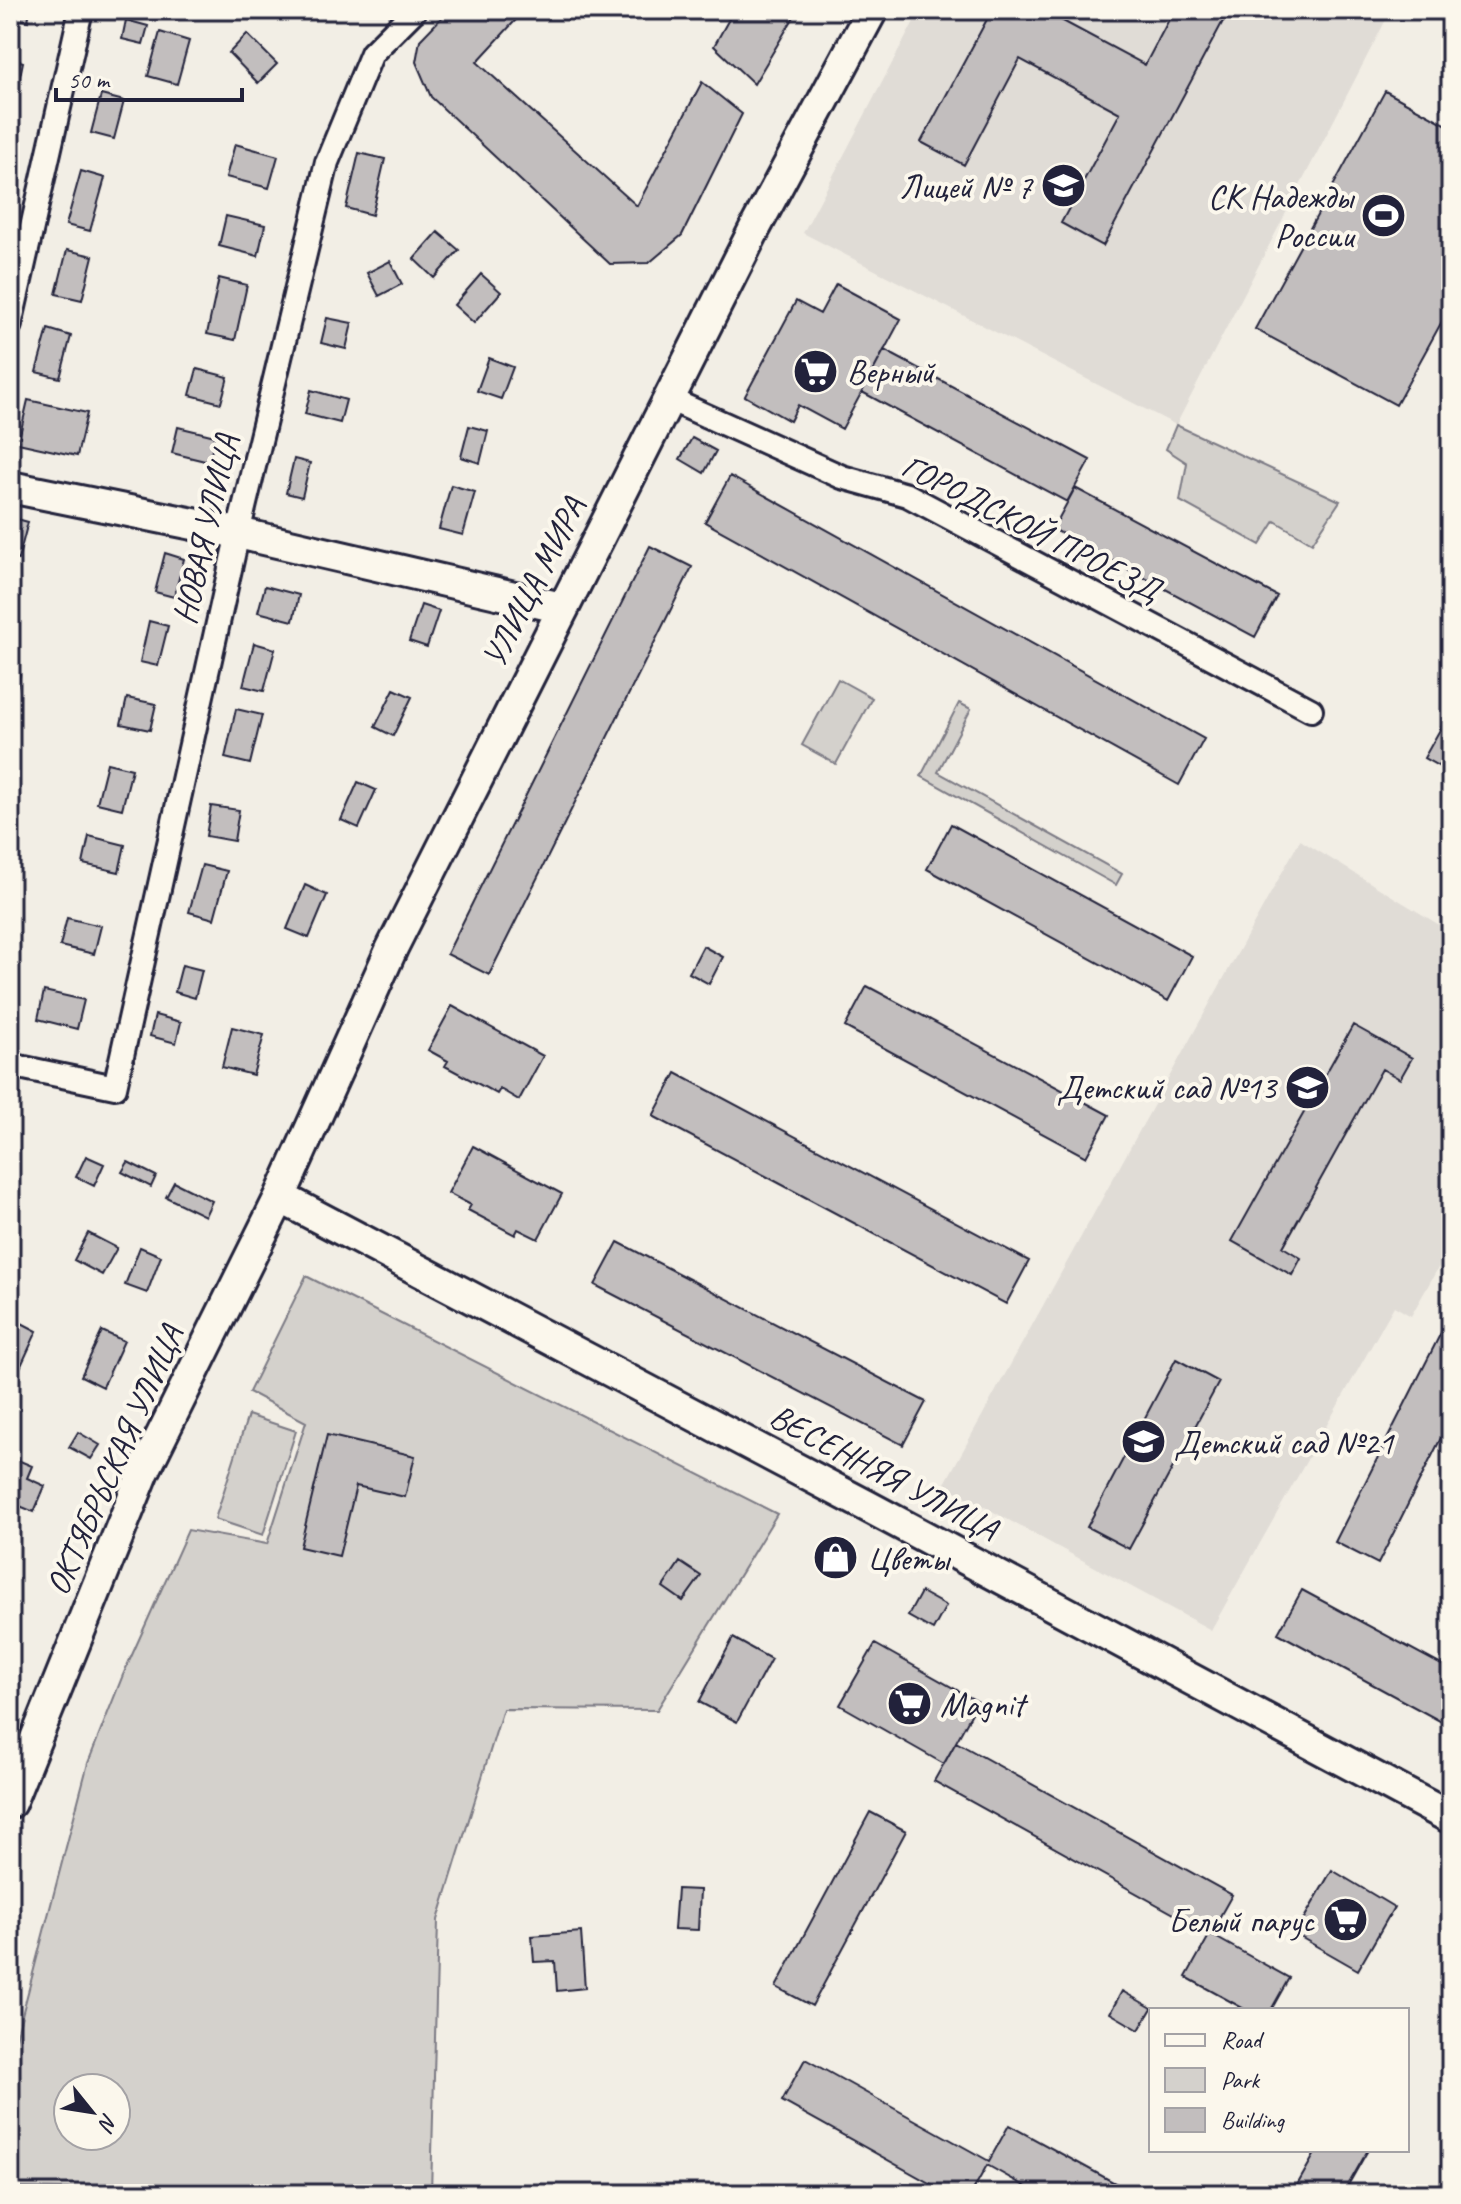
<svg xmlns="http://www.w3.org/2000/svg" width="1461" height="2204" font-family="Caveat,sans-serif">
<rect width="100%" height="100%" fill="#f2eee5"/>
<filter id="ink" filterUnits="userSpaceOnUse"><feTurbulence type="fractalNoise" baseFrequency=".0125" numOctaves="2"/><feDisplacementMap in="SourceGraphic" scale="16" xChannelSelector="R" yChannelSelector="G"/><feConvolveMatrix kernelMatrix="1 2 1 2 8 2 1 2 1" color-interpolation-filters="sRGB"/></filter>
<g filter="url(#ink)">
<path fill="#e0dcd6" d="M920 10H1391L1176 425 803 233Z
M1300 840 1451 932V1245L1411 1316 1394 1306 1211 1630 944 1485Z"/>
<path fill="#d4d1cc" stroke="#7b7a84" stroke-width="2" fill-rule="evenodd" d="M1176 425 1340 501 1312 543 1275 521 1260 545 1180 501 1187 463 1166 449Z
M838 679 872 698 836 764 802 745Z
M959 703 971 709 938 772 1122 874 1116 885 921 776Z
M306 1276 777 1514 657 1710 503 1709 438 1920 431 2194 10 2188V2061L88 1763 123 1675 188 1530 267 1544 306 1422 249 1392ZM68 2088H116V2136H68Z
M248 1415 296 1431 263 1535 215 1519Z"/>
<path fill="#c2bebe" stroke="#22223b" stroke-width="2" d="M10 10H30L28 21 10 17Z
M449 10H525L477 62 637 206 702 82 742 114 682 235 649 263 610 264 431 97 416 62 420 40Z
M734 10H798L754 84 714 46Z
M992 10H1047L1046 12 1145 65 1174 10H1229L1103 246 1061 223 1120 113 1020 59 964 165 921 142Z
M126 20 148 26 143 44 122 39Z
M160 32 189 41 177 84 148 76Z
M247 34 277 64 258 83 229 53Z
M10 58 23 62 17 90 10 89Z
M1385 91 1451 127V305L1396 405 1255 329Z
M101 95 124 101 114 139 91 133Z
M235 144 278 156 269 188 226 177Z
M359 153 385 159 372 215 346 208Z
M81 171 105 178 90 231 66 225Z
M226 216 265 225 258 256 219 246Z
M438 232 459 250 434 278 414 259Z
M67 250 93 256 82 300 56 294Z
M390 261 402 284 379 296 367 273Z
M481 274 501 292 474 323 454 305Z
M219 278 247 285 235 340 207 334Z
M836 284 901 319 842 429 798 405 790 421 745 396 796 301 820 314Z
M327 318 352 323 346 349 321 343Z
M48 329 71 336 60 378 36 372Z
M884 350 1090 460 1067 502 862 392Z
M489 358 513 367 501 399 477 391Z
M197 369 228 377 221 403 190 395Z
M311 390 346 400 340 423 305 414Z
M28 400 87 413 77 456 18 443Z
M469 426 488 431 480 463 461 457Z
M178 427 215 436 209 462 172 453Z
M692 438 716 451 704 473 680 459Z
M294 459 310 463 302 497 286 493Z
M730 476 1204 739 1179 785 705 522Z
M451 485 475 492 463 535 439 529Z
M1075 488 1277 596 1255 637 1053 529Z
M10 517 28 522 18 560 10 558Z
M650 546 692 567 489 975 447 954Z
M165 553 184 559 174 597 155 592Z
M265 586 299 595 293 621 258 612Z
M421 605 439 611 427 647 409 641Z
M149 621 168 626 158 666 140 662Z
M254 643 275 649 264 691 243 686Z
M10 672 20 674 14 700 10 699Z
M394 689 412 697 393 736 375 727Z
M127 698 156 704 150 730 121 724Z
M236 709 262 715 250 764 225 758Z
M1451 710V773L1424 758Z
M107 763 132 769 122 809 97 803Z
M358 782 376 790 359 828 341 820Z
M211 806 239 810 234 841 206 836Z
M951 824 1192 956 1168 1001 927 869Z
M89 836 125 845 119 872 83 864Z
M202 865 227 871 214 919 189 912Z
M305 885 327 895 309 938 287 929Z
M67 918 101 926 94 954 60 946Z
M703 946 723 957 709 984 689 973Z
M182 965 202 970 195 998 175 992Z
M867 986 1109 1115 1086 1157 845 1027Z
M44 991 84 1000 77 1029 38 1019Z
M452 1006 543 1056 519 1100 500 1089 497 1094 445 1066 448 1061 428 1050Z
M155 1015 181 1022 176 1043 150 1036Z
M1353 1025 1412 1058 1400 1079 1382 1069 1283 1247 1301 1258 1292 1275 1232 1241Z
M232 1027 264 1035 253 1075 222 1067Z
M676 1073 1029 1261 1006 1304 653 1116Z
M473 1146 562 1194 538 1239 518 1229 515 1235 468 1210 471 1205 448 1193Z
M86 1156 104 1164 94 1186 76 1177Z
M128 1162 156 1176 151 1187 122 1172Z
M174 1182 212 1201 205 1216 166 1197Z
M88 1233 117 1248 102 1275 74 1260Z
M618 1242 926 1402 903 1445 595 1285Z
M140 1247 161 1256 147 1293 125 1285Z
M1451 1313V1418L1378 1564 1335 1542Z
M14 1319 37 1331 20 1368 10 1363V1328Z
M102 1331 124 1341 103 1387 81 1376Z
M1176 1359 1219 1382 1129 1549 1087 1527Z
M78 1432 100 1445 91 1459 69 1447Z
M327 1435 415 1456 405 1497 356 1486 339 1556 300 1547Z
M13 1458 32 1466 27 1478 45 1486 34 1512 10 1502V1465Z
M680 1562 701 1576 683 1601 663 1587Z
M1302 1590 1451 1670V1727L1278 1633Z
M921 1592 946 1606 933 1630 908 1616Z
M733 1638 771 1659 737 1722 699 1702Z
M875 1644 978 1702 944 1764 840 1705Z
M956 1742 1232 1895 1210 1934 934 1781Z
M870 1812 906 1831 812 2006 776 1987Z
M1332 1870 1394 1907 1358 1970 1295 1934Z
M677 1889 700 1890 698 1930 674 1929Z
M581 1932 585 1988 557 1991 555 1961 534 1962 532 1936Z
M1210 1934 1289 1978 1271 2010H1246L1186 1977Z
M1122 1991 1152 2008 1139 2030 1110 2013Z
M805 2059 989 2161 1009 2125 1135 2194H1039L987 2165 971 2194H949L782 2101Z
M1317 2150H1368L1343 2194H1292Z"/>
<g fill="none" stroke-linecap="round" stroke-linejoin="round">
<defs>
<path id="street" d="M10 325 81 10
M669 399 842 477 907 495 1311 710
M10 1065 115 1087 238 533 327 162 372 53 415 10"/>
<path id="secondary" d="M10 487 238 533 562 608
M280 1197 867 1506 1451 1818
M10 1803 144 1471 280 1197 392 948 755 228 872 10"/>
</defs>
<use href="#street" stroke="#22223b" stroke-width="28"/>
<use href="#secondary" stroke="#22223b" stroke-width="36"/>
<use href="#street" stroke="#fbf7ec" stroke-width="22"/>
<use href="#secondary" stroke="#fbf7ec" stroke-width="30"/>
</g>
</g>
<defs>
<symbol id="school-disc" viewBox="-11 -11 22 22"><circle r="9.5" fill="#22223b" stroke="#fbf7ec"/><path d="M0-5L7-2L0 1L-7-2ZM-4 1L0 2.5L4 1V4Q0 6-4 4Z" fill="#fff"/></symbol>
<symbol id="stadium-disc" viewBox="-11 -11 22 22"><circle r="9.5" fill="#22223b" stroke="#fbf7ec"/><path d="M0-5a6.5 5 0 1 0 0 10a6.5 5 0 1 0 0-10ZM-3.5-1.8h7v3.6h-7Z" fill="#fff"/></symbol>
<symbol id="supermarket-disc" viewBox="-11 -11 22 22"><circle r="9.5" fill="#22223b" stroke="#fbf7ec"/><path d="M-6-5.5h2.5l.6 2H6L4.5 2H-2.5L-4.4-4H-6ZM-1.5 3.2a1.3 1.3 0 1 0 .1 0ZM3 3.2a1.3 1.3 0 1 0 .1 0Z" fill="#fff"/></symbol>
<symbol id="shop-disc" viewBox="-11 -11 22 22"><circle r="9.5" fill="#22223b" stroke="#fbf7ec"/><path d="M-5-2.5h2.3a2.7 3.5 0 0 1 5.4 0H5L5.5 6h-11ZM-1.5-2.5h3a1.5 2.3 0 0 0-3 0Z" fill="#fff"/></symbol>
</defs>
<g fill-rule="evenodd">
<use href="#school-disc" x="1038" y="160" width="51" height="51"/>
<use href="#stadium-disc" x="1358" y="190" width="51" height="51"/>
<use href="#supermarket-disc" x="790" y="346" width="51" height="51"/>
<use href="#school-disc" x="1282" y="1062" width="51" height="51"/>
<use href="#school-disc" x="1118" y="1416" width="51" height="51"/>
<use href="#shop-disc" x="810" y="1532" width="51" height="51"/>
<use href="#supermarket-disc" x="884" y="1678" width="51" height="51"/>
<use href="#supermarket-disc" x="1320" y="1894" width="51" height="51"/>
</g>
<g text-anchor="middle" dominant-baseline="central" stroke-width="8" stroke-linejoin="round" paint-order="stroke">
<g font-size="34" fill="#22223b" stroke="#fbf7ec" text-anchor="end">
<text x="1032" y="186">Лицей № 7</text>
<text x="1353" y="196">СК Надежды<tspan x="1353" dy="39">России</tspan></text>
<text x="847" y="371" text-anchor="start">Верный</text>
<text x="1276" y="1087">Детский сад №13</text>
<text x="1174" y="1442" text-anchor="start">Детский сад №21</text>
<text x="867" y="1558" text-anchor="start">Цветы</text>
<text x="940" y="1704" text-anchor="start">Magnit</text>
<text x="1314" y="1920">Белый парус</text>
</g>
<g font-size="34" fill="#22223b" stroke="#fbf7ec">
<text transform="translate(1031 527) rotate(27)">ГОРОДСКОЙ ПРОЕЗД</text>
<text transform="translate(205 529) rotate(-77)">НОВАЯ УЛИЦА</text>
<text transform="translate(533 582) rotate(-63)">УЛИЦА МИРА</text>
<text transform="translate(114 1460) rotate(-66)">ОКТЯБРЬСКАЯ УЛИЦА</text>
<text transform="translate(884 1472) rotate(28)">ВЕСЕННЯЯ УЛИЦА</text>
</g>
</g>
<rect width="1461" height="2204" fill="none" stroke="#fbf7ec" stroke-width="40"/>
<rect x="20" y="20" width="1421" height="2164" fill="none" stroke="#22223b" stroke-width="3" filter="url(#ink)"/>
<rect x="1149" y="2008" width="260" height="144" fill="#fbf7ec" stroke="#a4a2a5" stroke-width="2"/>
<rect x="1165" y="2034" width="40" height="12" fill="#fbf7ec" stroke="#a4a2a5" stroke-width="2"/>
<text x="1221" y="2048" font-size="24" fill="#22223b">Road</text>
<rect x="1165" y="2068" width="40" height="24" fill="#d4d1cc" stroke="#a4a2a5" stroke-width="2"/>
<text x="1221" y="2088" font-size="24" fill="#22223b">Park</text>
<rect x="1165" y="2108" width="40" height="24" fill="#c2bebe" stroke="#a4a2a5" stroke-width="2"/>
<text x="1221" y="2128" font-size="24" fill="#22223b">Building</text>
<g transform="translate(92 2112) rotate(120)"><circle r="38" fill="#fbf7ec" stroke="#a4a2a5" stroke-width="2"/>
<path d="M0-6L14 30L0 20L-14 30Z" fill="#22223b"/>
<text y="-12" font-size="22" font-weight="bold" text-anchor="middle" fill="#22223b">N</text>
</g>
<path d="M56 88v12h186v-12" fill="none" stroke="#22223b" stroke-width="4"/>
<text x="68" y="88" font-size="24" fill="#22223b" stroke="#fbf7ec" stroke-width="6" paint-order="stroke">50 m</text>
</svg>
